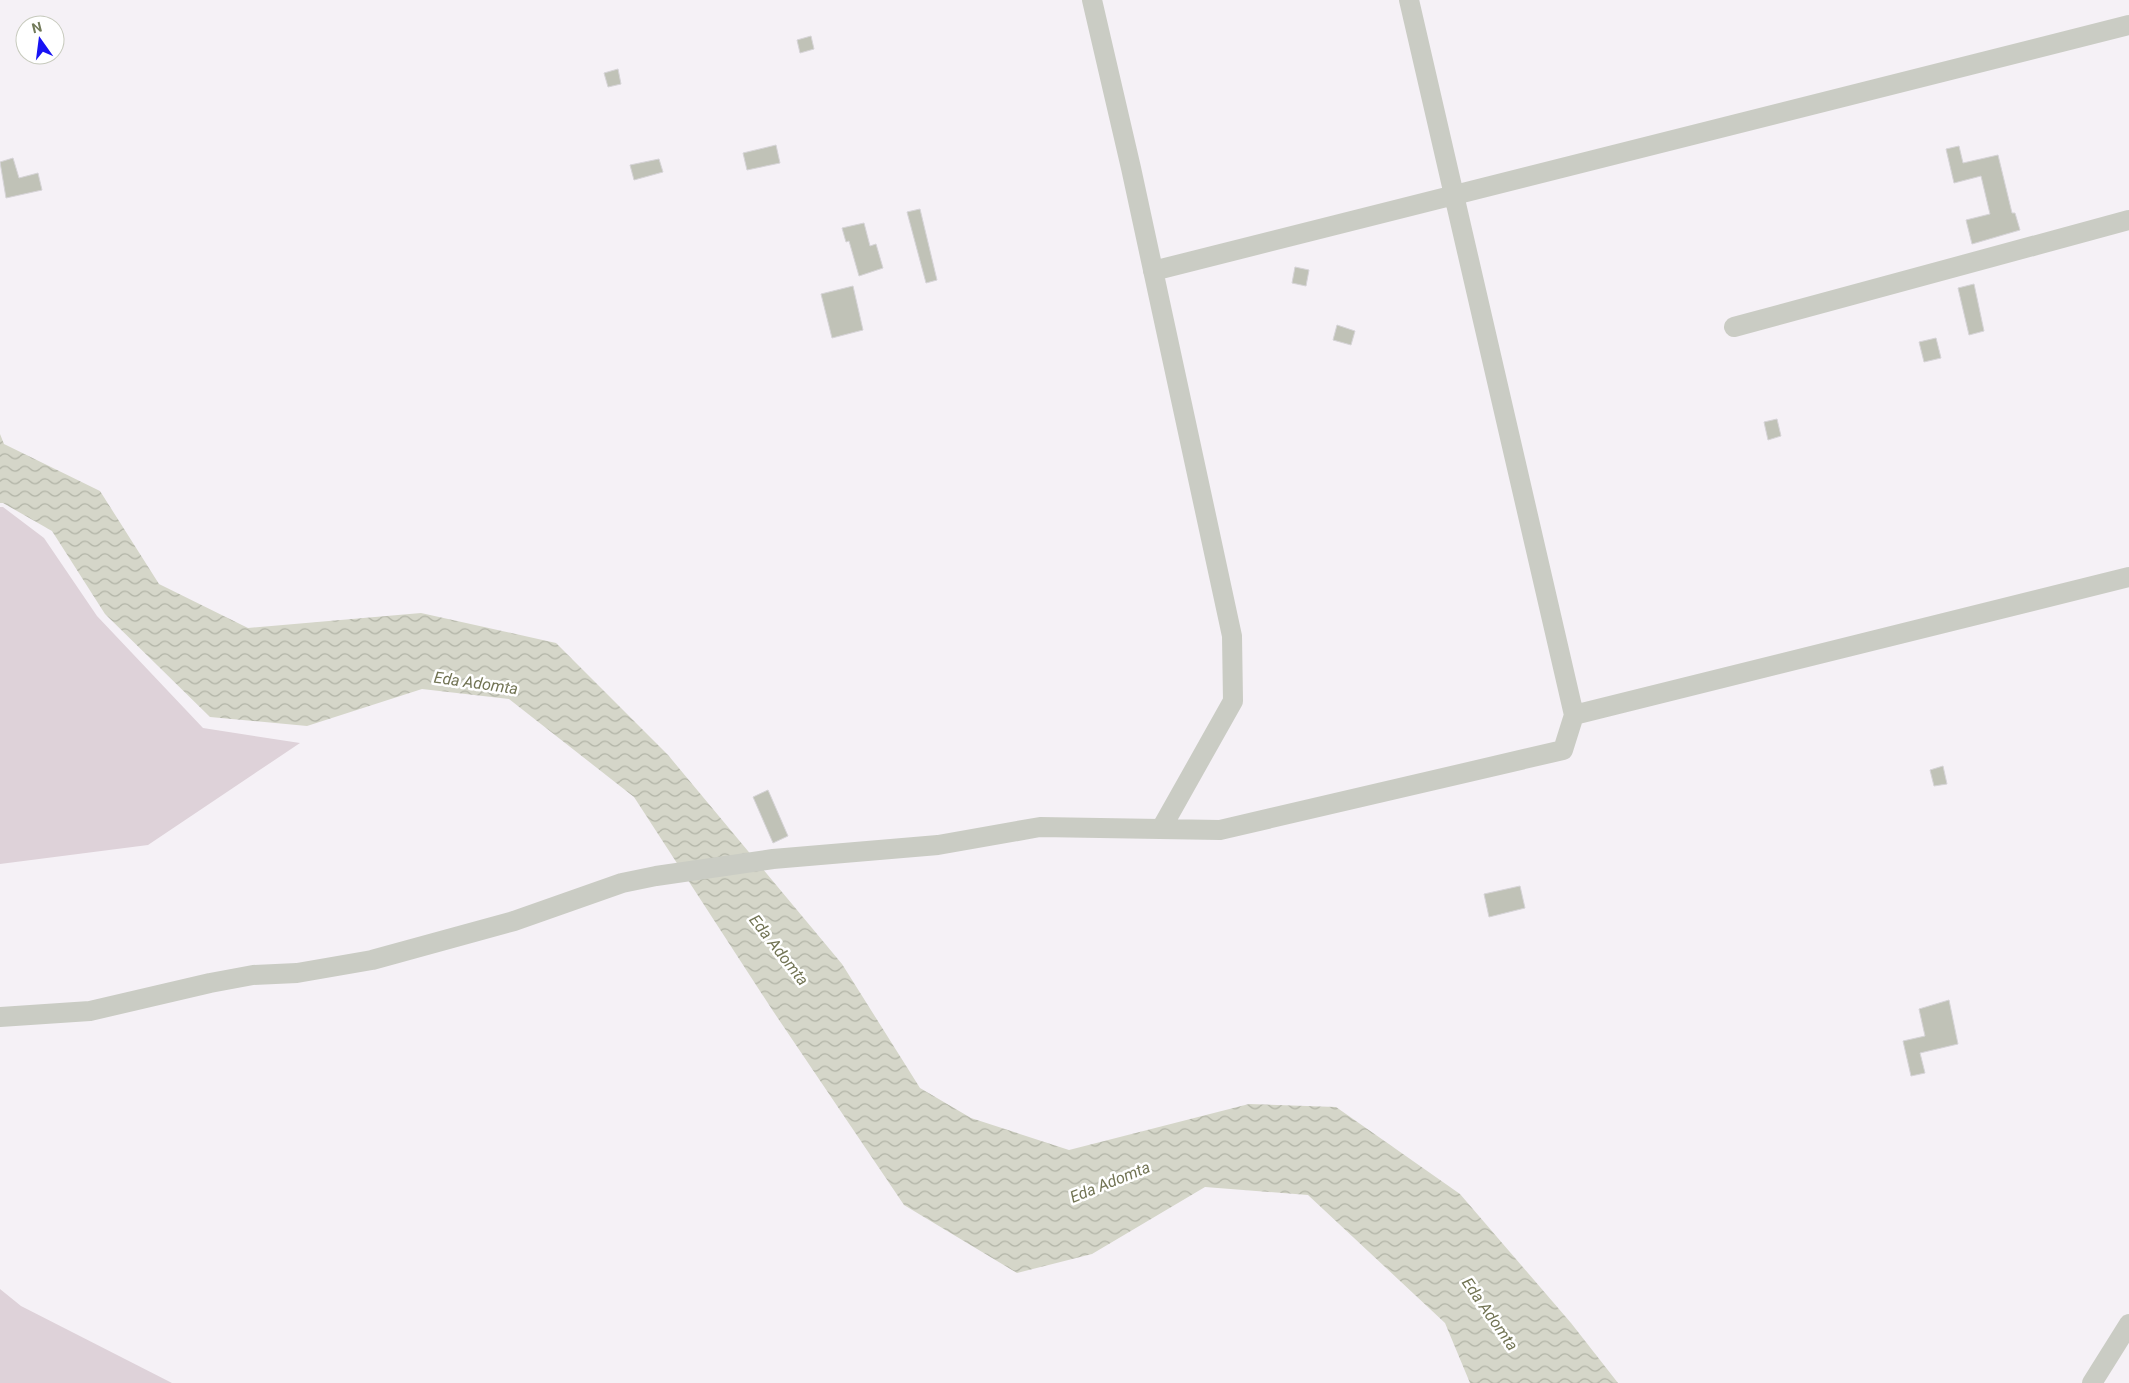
<svg xmlns="http://www.w3.org/2000/svg" width="2129" height="1383" font-family="Roboto,sans-serif">
<defs>
<pattern id="water-waves" width="16" height="10" patternUnits="userSpaceOnUse" patternTransform="scale(1.25)"><rect width="16" height="10" fill="#d5d6c9"/><path d="M0 5q4-4 8 0t8 0" fill="none" stroke="#b1b3a6"/></pattern>
</defs>
<rect width="100%" height="100%" fill="#f5f1f6"/>
<path fill="#ded2d9" d="M0 507H3L44 538 97 616 203 728 300 743 148 845 0 864Z
M0 1289 21 1306 172 1383H0Z"/>
<path fill="url(#water-waves)" d="M0 434 4 444 100 491 159 584 248 628 421 613 556 643 668 755 842 964 920 1088 971 1118 1069 1150 1249 1104 1336 1107 1460 1194 1571 1323 1618 1383H1470L1445 1323 1308 1195 1205 1187 1092 1254 1017 1273 904 1205 773 1011 634 797 509 699 422 689 307 726 210 717 105 614 52 531 3 503H0Z"/>
<path fill="#c0c2b7" stroke="#d6d4d7" d="M811 36 814 49 800 53 797 40Z
M618 69 621 84 608 87 604 73Z
M776 145 780 163 747 170 743 153Z
M1959 146 1963 163 1998 155 2012 213H2015L2020 230 1972 244 1966 220 1990 214 1981 176 1954 183 1946 149Z
M13 158 19 178 38 173 42 190 6 198 0 162Z
M659 159 663 172 634 180 630 165Z
M920 209 937 280 926 283 907 212Z
M864 223 870 246 876 244 883 268 859 276 849 241 846 242 842 228Z
M1295 267 1309 270 1306 286 1292 283Z
M1974 284 1984 331 1969 335 1958 288Z
M853 286 863 330 832 338 821 294Z
M1337 325 1355 331 1351 345 1333 340Z
M1936 338 1941 358 1924 362 1919 342Z
M1777 419 1781 436 1768 440 1764 422Z
M1943 766 1947 784 1934 786 1930 770Z
M768 790 788 836 773 843 753 797Z
M1520 886 1525 908 1489 917 1484 894Z
M1949 1000 1958 1044 1920 1053 1925 1073 1911 1076 1903 1041 1925 1036 1919 1009Z"/>
<g fill="none" stroke-linecap="round" stroke-linejoin="round">
<path stroke="#caccc4" stroke-width="20" d="M1092 0 1131 168 1232 636 1233 701 1161 829
M1153 271 2129 25
M1734 327 2129 220
M1574 715 2129 577
M0 1017 90 1011 210 983 253 975 297 973 372 960 514 921 622 883 656 876 773 859 938 845 1040 827 1220 830 1563 750 1574 715 1409 0
M2092 1383 2129 1324"/>
</g>
<g text-anchor="middle" dominant-baseline="central" stroke-width="5" stroke-linejoin="round" paint-order="stroke">
<g font-size="16" font-style="italic" fill="#727454" stroke="#fff">
<text transform="translate(476 683) rotate(8)">Eda Adomta</text>
<text transform="translate(779 950) rotate(52)">Eda Adomta</text>
<text transform="translate(1110 1182) rotate(-22)">Eda Adomta</text>
<text transform="translate(1490 1314) rotate(55)">Eda Adomta</text>
</g>
</g>
<g transform="translate(40 40) rotate(346)"><circle r="24" fill="#ffffff" stroke="#c7cabd"/>
<path d="M0-4L9 19L0 12L-9 19Z" fill="#1813f4"/>
<text y="-8" font-size="14" font-weight="bold" text-anchor="middle" fill="#727a59">N</text>
</g>
</svg>
